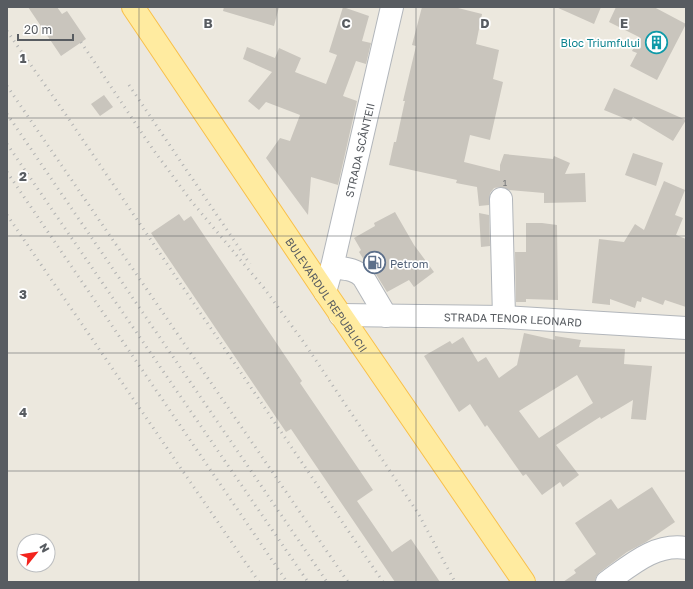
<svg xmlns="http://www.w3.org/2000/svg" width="693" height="589" font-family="'Golos Text',sans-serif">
<rect width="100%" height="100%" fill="#ece8de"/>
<path fill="#c9c5bd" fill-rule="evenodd" d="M28 7H57L62 14 67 11 86 39 61 56Z
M224 7H279L274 26 223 11Z
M343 7 369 16 362 41 371 43 366 64 356 61 343 96 357 101 338 185 311 177 308 215 266 158 280 138 290 141 300 115 266 102 259 110 248 101 272 72 243 59 247 47 275 58 279 48 301 58 295 72 326 84 337 55 329 52Z
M422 7H454L482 14 476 44 499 50 493 79 503 82 490 140 470 135 464 162 500 171V165L504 154 553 159 554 156 570 163 565 174 585 173 586 202 544 203V193L509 190 500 187 494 188 490 193 489 205 479 206 477 187 456 183 457 180 389 165 394 142H396L404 105 405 101H403L416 46 412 45Z
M556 7H601L594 24Z
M616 7H654L686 24 657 80 630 66 637 53 632 51 639 37 609 22Z
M614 88 686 120 673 141 633 117 631 121 604 110Z
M104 95 113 107 100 116 91 104Z
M633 153 663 163 656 186 625 175Z
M664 181 685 190 675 215 683 218 676 235 686 239V307L665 300 663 305 642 297 641 302 637 301 635 308 610 299V305L592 303 599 239 624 242 635 224 644 230Z
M395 212 414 245 434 272 414 287 409 280 387 292 374 271 366 263 359 252 361 250 354 238 375 226 374 223Z
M479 213 489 215 490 246 481 247Z
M179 214 184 221 191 216 302 381 300 383 373 490 357 501 392 552 411 539 440 582H395L291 429 286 432 151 233Z
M526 223H542L557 225 558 300 526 299V302H516L515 252H526Z
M524 333 555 340V336L581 340 579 347 625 349 624 364 652 366 646 420 631 419 633 400 601 419 600 417 556 445 579 475 563 487 560 482 542 495 526 474 523 476 487 425 485 427 470 404 459 412 424 356 450 341 452 344 463 337 478 362 486 357 499 378 517 365ZM577 375 593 403 539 438 519 411Z
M652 487 675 522 646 542 627 552 600 572 596 577 595 582H563L576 573 574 570 596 554 575 523 611 499 618 509Z"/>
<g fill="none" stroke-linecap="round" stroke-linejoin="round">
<defs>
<g id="minor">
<path d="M501 199 504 317"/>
<path d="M332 267C344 269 354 268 363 277L386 316"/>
<path id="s1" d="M325 292 332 267 392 7"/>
<path id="s2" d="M340 315 504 317 686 328"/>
<path d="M607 582C631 565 655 543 686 548"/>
</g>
<g id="major">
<path id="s3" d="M133 7 325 292 524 582"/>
</g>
</defs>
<use href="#minor" stroke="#b2b6bb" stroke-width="24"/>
<use href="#major" stroke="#f9c04a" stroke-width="24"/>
<use href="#minor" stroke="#fff" stroke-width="22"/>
<use href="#major" stroke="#ffeba0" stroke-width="22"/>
<path stroke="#b1b2b2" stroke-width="3" stroke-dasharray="1 5" stroke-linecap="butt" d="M7 31 64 112 383 582
M81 42 152 148 192 202 264 288 305 344 418 513 455 582
M129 85 250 264
M7 86 348 582
M7 114 327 582
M7 144 308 582
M7 172 287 582
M7 215 259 582"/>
</g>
<path fill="none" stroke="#585c61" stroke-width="1" stroke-opacity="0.55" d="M139 7V582M277 7V582M416 7V582M554 7V582M7 118H686M7 236H686M7 353H686M7 471H686"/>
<defs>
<symbol id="building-ring" viewBox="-11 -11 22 22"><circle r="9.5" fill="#fff" stroke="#0f9aa8" stroke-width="1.5"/><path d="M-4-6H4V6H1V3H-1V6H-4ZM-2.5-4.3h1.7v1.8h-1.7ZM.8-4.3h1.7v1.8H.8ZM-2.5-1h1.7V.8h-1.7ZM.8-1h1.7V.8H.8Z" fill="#0f9aa8"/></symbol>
<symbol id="fuel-ring" viewBox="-11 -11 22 22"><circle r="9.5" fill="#fff" stroke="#5c6f8a" stroke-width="1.5"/><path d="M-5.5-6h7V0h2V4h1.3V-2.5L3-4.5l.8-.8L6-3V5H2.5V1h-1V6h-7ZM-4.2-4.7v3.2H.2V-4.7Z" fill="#5c6f8a"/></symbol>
</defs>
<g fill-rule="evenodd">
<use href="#building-ring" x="644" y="30" width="25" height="25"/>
<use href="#fuel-ring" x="362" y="250" width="25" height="25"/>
</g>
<g text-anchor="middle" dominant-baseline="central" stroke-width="3.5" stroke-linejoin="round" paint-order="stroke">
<g font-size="9" fill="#747678">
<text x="505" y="182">1</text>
</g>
<g font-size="11" fill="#0d838f" stroke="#fff" text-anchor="end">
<text x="640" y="42">Bloc Triumfului</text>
</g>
<g font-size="11" fill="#585c61" stroke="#fff">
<text stroke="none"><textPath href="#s1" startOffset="146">STRADA SCÂNTEII</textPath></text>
<text stroke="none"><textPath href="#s3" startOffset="347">BULEVARDUL REPUBLICII</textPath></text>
<text stroke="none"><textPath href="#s2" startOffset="173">STRADA TENOR LEONARD</textPath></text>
</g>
<g font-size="11" fill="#4e5e75" stroke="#fff" text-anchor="start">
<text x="390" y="263">Petrom</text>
</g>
</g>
<g font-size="13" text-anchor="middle" font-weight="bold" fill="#585c61" stroke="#fff" stroke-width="3.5" stroke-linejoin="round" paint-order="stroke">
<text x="208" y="28">B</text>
<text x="346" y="28">C</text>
<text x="485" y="28">D</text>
<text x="624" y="28">E</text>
<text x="23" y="63">1</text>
<text x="23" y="181">2</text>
<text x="23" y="299">3</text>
<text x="23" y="417">4</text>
</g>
<rect width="693" height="589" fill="none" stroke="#585c61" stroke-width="16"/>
<g transform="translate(36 553) rotate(60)"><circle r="19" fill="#ffffff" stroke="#bcbec0"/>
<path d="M0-3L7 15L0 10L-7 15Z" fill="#f3241d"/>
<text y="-6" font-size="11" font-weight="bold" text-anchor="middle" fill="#585c61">N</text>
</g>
<path d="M18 34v6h55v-6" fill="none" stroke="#585c61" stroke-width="2"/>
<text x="24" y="34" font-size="12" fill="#585c61" stroke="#ffffff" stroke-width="3" paint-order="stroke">20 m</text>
</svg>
